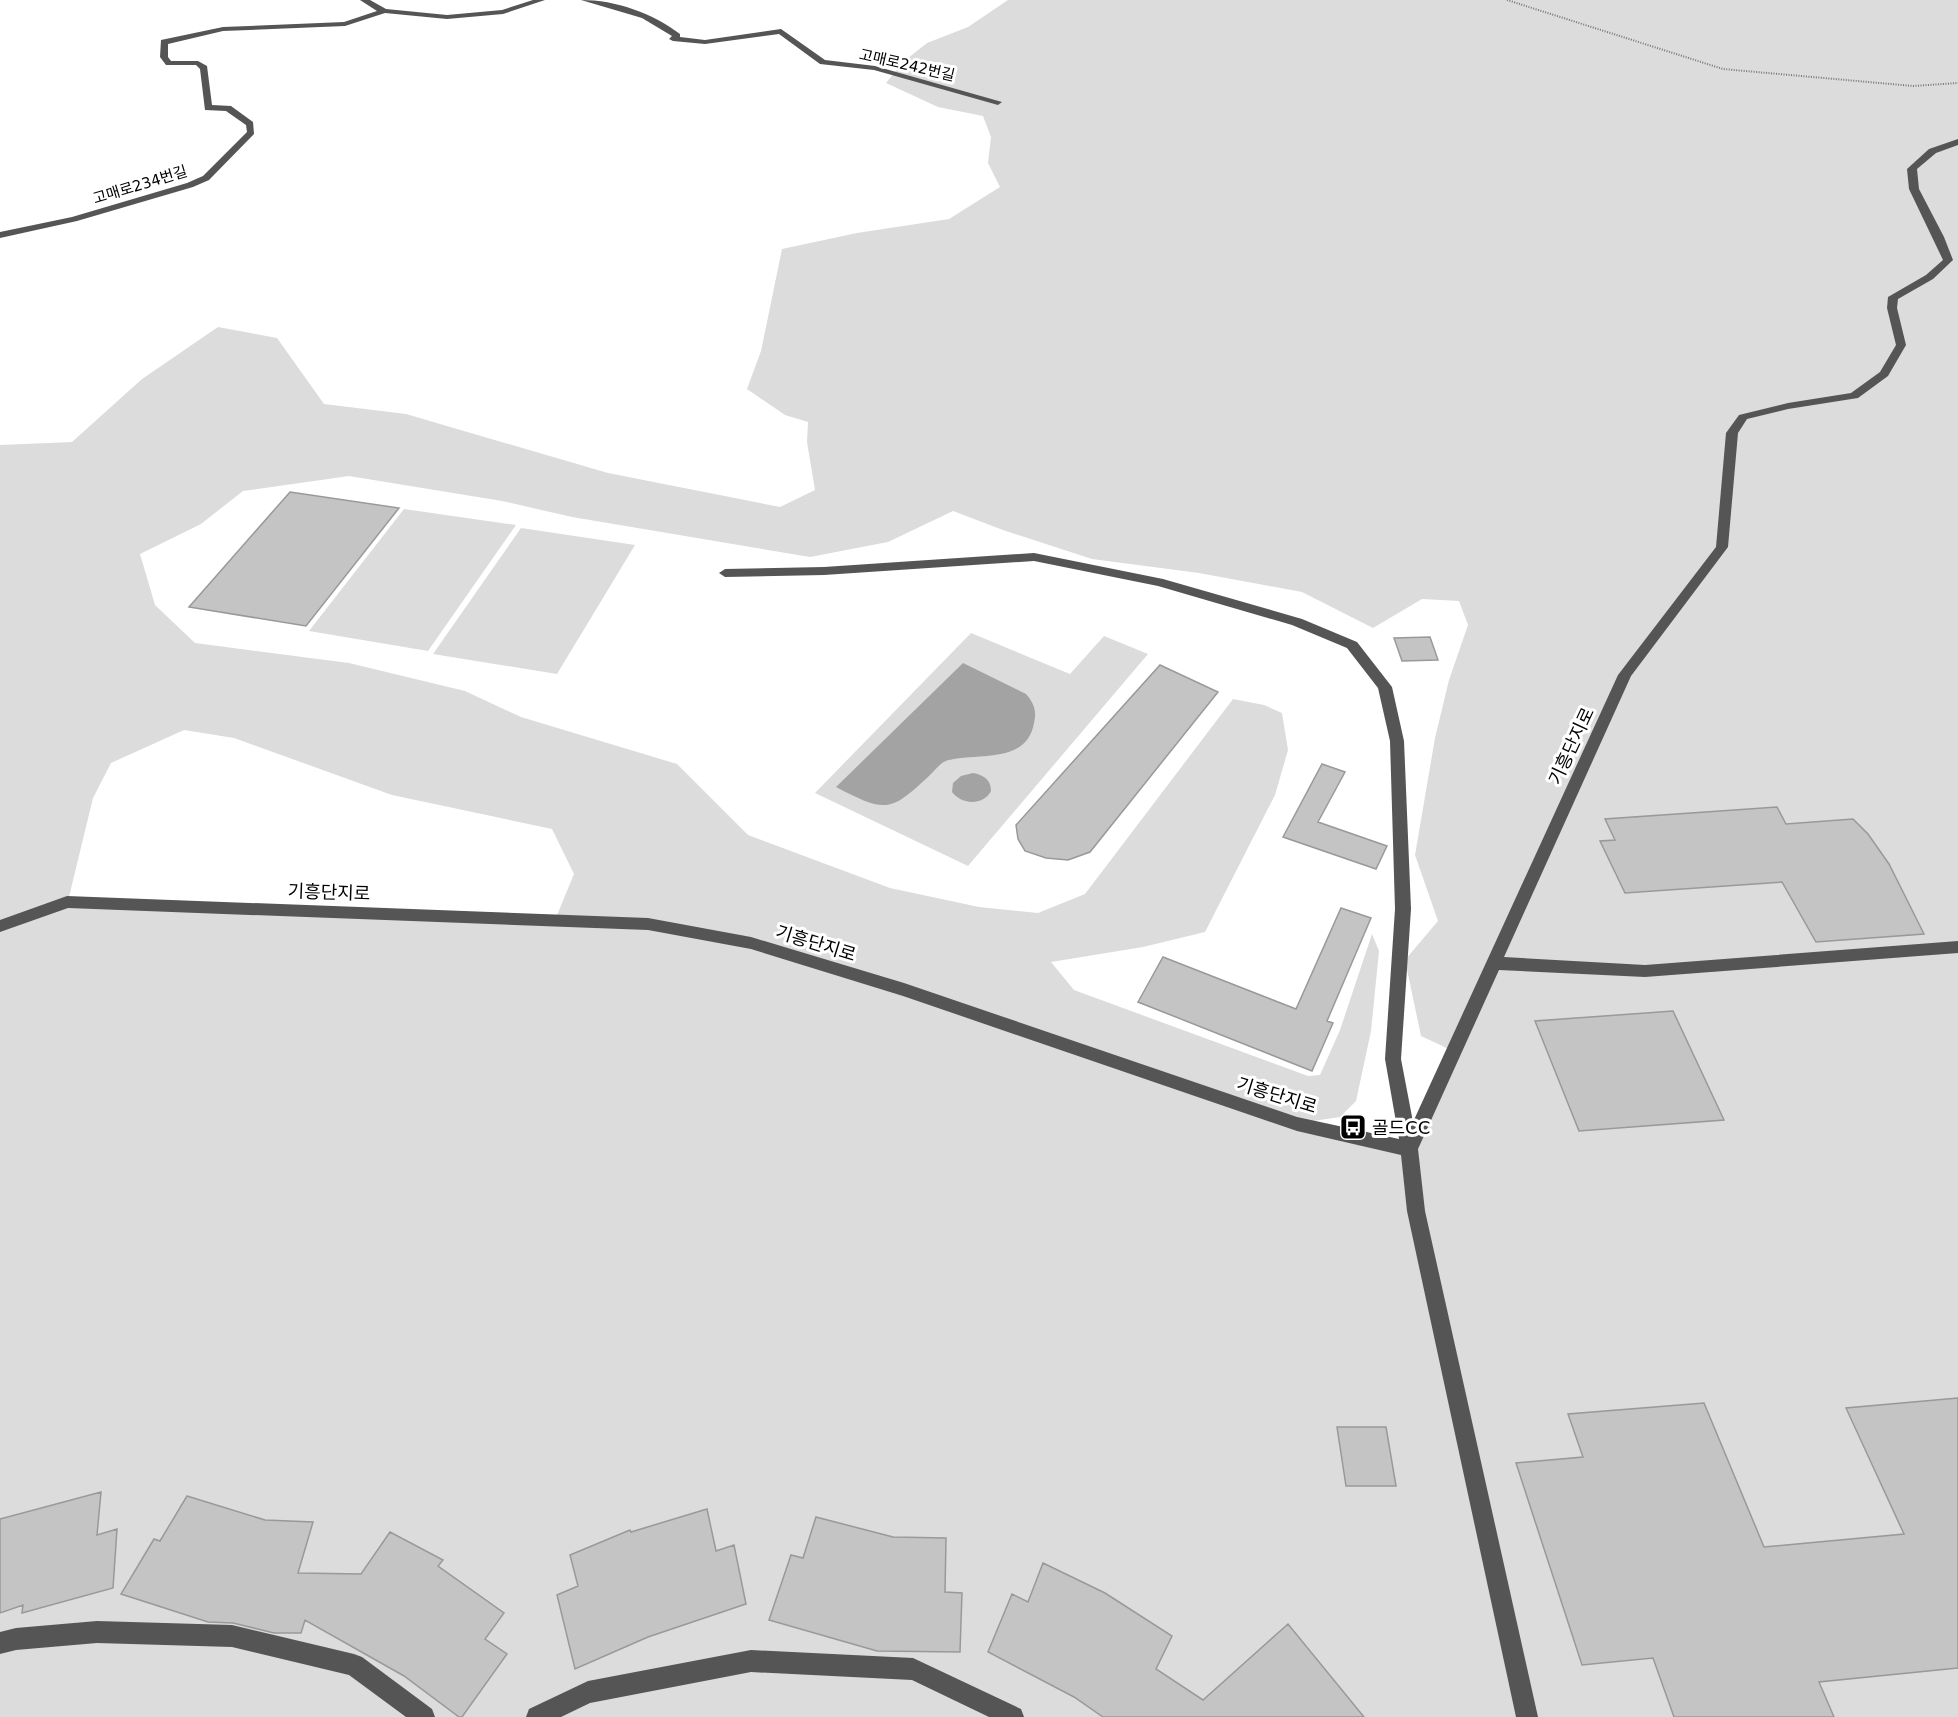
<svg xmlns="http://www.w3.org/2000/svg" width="1958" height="1717" font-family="'DejaVu Sans','Noto Sans KR',sans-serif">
<rect width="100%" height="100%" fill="#fff"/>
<path fill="#dcdcdc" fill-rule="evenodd" d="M1008 0H1958V1717H0V445L72 442 142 379 218 327 277 338 324 404 406 414 608 473 780 507 815 490 807 442 808 422 785 415 747 389 761 351 782 249 857 233 949 219 1000 187 988 163 991 137 983 116 938 107 886 83 903 62 927 43 968 27ZM349 476 502 501 572 517 810 557 888 542 953 511 1003 530 1092 559 1199 573 1302 592 1373 628 1422 599 1459 601 1468 625 1449 680 1435 738 1415 855 1438 921 1405 960 1421 1036 1453 1051 1408 1149 1300 1123 1340 1117 1356 1101 1371 1031 1379 951 1372 934 1340 1030 1320 1075 1308 1076 1074 990 1051 962 1143 947 1205 932 1275 795 1288 750 1282 713 1264 705 1233 699 1085 894 1038 913 979 907 890 888 748 835 677 764 521 717 465 691 349 663 195 643 155 605 140 554 201 524 243 491ZM184 730 234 738 392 795 552 829 574 874 555 920 68 901 93 798 111 763Z
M404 509 516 525 428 651 309 631Z
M521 528 635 545 557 674 433 654Z
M971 633 1070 674 1104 636 1148 654 968 866 815 793Z"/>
<path fill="#a3a3a3" d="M963 663 1026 694C1034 703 1037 711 1034 723 1027 764 978 753 949 760 942 761 936 769 931 774 890 813 886 813 836 787Z
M973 773C983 775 991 779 991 791 983 806 962 805 952 792L953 783 961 776Z"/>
<path fill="#c4c4c4" stroke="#999" stroke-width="1.5" d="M290 492 399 508 306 626 189 607Z
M1430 637 1438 660 1402 661 1394 638Z
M1160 665 1218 692 1090 852 1068 860 1046 858 1025 851 1018 839 1016 825Z
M1322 764 1345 772 1318 822 1387 846 1376 869 1283 837Z
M1777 807 1786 824 1853 819 1868 834 1889 864 1924 934 1816 942 1782 882 1625 893 1600 841 1615 840 1605 819Z
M1341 908 1371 918 1327 1021 1333 1023 1312 1071 1138 1002 1163 957 1296 1009Z
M1673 1011 1724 1120 1579 1131 1535 1021Z
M1958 1398V1668L1819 1682 1834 1717H1674L1653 1658 1582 1665 1516 1463 1583 1457 1568 1414 1704 1403 1764 1547 1904 1534 1846 1408Z
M1337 1427H1386L1396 1486H1346Z
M101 1492 97 1535 117 1529 113 1588 22 1613 23 1605 0 1613V1519Z
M187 1496 265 1520 313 1522 298 1573 361 1574 390 1532 443 1560 438 1566 504 1613 485 1639 507 1654 462 1717H459L404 1676 305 1620 301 1633H274L233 1623 208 1622 121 1594 154 1539 160 1541Z
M707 1509 716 1551 734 1545 746 1604 648 1637 575 1669 557 1595 578 1586 570 1555 630 1530 631 1532Z
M816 1517 893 1537 946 1538 945 1592 962 1593 960 1652 877 1651 769 1620 791 1555 803 1558Z
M1043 1563 1105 1593 1172 1636 1156 1669 1203 1700 1288 1624 1364 1717H1103L1074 1697 988 1652 1012 1594 1028 1602Z"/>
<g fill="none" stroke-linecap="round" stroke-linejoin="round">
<path stroke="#777" stroke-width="2" stroke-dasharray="1 1.5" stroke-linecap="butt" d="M1507 0 1723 69 1913 86 1958 83"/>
<path fill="#555" fill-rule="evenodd" d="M360 0H370L386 9 447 15 502 10 533 0H545L503 14 447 19 385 13 345 26 223 31 168 44V57L171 61H198L207 66 212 105 231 106 253 122 254 134 209 180 193 187 77 221 0 238V232L72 217 187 183 203 176 247 132 246 125 226 111 205 110 200 69 196 65H166L160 57 161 40 223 27 344 22 377 11Z
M581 0C616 0 652 13 680 34V37L705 40 781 29 825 60 875 66 1002 102 998 105 874 70 820 64 779 34 705 44 673 41 669 39 672 36 642 18Z
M1958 139V145L1936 153 1917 169 1919 189 1944 237 1953 260 1933 279 1898 299 1897 308 1906 345 1888 376 1858 398 1788 409 1747 419 1738 433 1728 547 1631 676 1504 957 1645 965 1958 941V953L1645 977 1499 970 1418 1149 1425 1211 1538 1717H1516L1407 1211 1401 1155 1297 1131 903 996 751 949 648 930 68 908 0 932V920L67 896 648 918 751 937 904 983 1297 1117 1399 1139 1385 1059 1395 909 1390 741 1378 688 1347 648 1292 625 1158 586 1034 561 824 575 725 577 719 573 725 569 824 567 1034 553 1163 579 1302 619 1357 642 1392 687 1404 741 1411 909 1401 1059 1413 1122 1618 675 1716 547 1726 433 1739 415 1788 403 1851 393 1880 372 1896 345 1887 308 1888 297 1926 275 1943 260 1909 189 1907 169 1929 149Z
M97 1621 232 1625 354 1654 362 1657 432 1709 435 1717H406L349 1675 232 1647 97 1643 16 1650 0 1654V1632L16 1628Z
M751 1650 913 1658 1021 1709 1024 1717H989L912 1680 751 1672 590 1703 561 1717H526L529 1709 588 1681Z"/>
</g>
<defs>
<symbol id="bus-square" viewBox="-11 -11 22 22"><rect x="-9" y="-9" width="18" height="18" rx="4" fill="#000" stroke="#fff"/><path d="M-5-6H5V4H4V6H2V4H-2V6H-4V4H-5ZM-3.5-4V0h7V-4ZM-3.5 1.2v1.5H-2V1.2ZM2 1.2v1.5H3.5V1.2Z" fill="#fff"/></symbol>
</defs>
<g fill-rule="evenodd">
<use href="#bus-square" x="1338" y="1112" width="30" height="30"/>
</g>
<g text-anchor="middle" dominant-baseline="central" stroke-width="6" stroke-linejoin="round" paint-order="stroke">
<g font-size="15" fill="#000" stroke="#fff">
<text transform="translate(907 65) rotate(13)">고매로242번길</text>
<text transform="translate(140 185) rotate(-17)">고매로234번길</text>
</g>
<g font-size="18" fill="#000" stroke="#fff">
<text transform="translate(1571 746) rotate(-65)">기흥단지로</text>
<text transform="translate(329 892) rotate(2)">기흥단지로</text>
<text transform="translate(816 943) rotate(17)">기흥단지로</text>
<text transform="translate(1277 1095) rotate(17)">기흥단지로</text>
</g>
<g font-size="18" fill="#000" stroke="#fff" text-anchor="start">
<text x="1372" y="1127">골드CC</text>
</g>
</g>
</svg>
